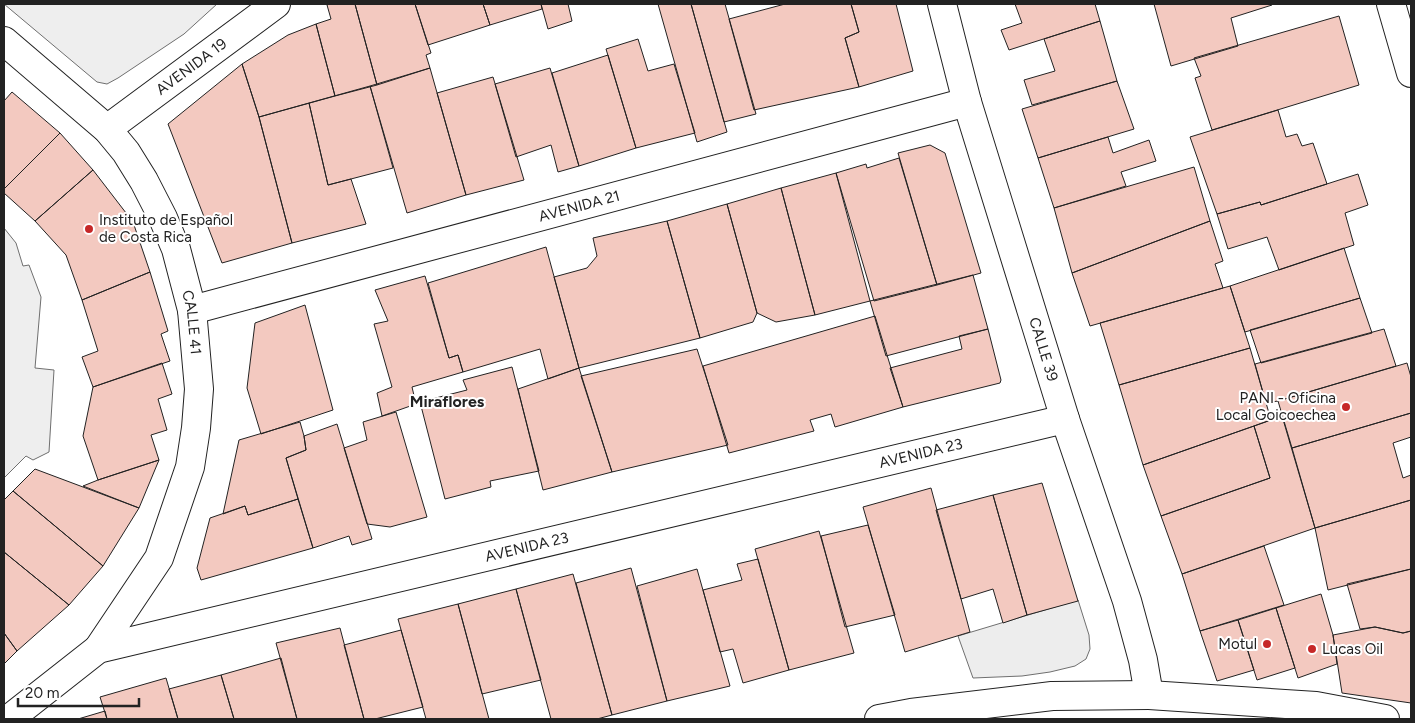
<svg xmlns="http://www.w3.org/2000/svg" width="1415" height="723" font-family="Figtree,sans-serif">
<rect width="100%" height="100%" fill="#fff"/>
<path fill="#eee" stroke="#6f6f6f" d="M4 4H217L184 34 118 78 107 84 97 82Z
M4 228 16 243 23 266 29 265 41 297 35 368 54 370 49 452 33 460 26 456 4 478Z"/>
<path fill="#ededed" stroke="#6f6f6f" d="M1078 600 1089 635 1090 649 1086 659 1075 666 1050 672 1022 676 973 678 958 636Z"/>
<path fill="#f3c9c0" stroke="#222" d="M330 4H355L377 85 335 96 316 24 331 19 327 5Z
M355 4H415L431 53 426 55 430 68 377 85Z
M415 4H483L490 25 428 45Z
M483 4H541L542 9 490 25Z
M541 4H569H568L572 21 548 29Z
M658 4H691L727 132 697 142Z
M691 4H725L756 114 724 122Z
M785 4H851L859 32 845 38 859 87 754 110 729 19Z
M851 4H896L913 71 859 87 845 38 859 32Z
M1015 4H1095L1100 21 1009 50 1001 30 1022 23Z
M1154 4H1272V5L1231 18 1238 46 1171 66Z
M1339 16 1359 85 1212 130 1195 78 1201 76 1194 58Z
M1100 21 1117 81 1032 105 1024 80 1055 71 1044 39Z
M316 24 335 96 259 117 242 64 288 35Z
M638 39 648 71 674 64 695 133 636 148 606 49Z
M608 55 636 148 579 166 552 73Z
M242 64 259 117 292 243 222 263 168 124Z
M430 68 466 195 407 213 370 86Z
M550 68 579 166 558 172 551 145 516 157 495 84Z
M493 77 524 180 466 195 437 93Z
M1117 81 1134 129 1038 158 1022 109Z
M370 86 393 168 328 185 309 103Z
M12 92 60 133 4 189V101Z
M309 103 328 185 351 179 366 224 292 243 259 117Z
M1278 110 1286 137 1297 134 1302 146 1313 143 1327 184 1261 205 1260 202 1217 214 1190 137Z
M60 133 93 170 35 221 4 193V189Z
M1108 137 1113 153 1149 140 1156 161 1121 172 1126 186 1054 208 1038 158Z
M930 145 945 153 981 273 937 285 898 153Z
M899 158 937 285 874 301 836 173 866 164 867 168Z
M1194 167 1210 221 1072 273 1054 208Z
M93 170 133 222 150 272 82 300 66 255 35 221Z
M836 173 870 301 815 315 781 188Z
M1358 174 1368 205 1345 213 1354 245 1279 270 1267 237 1228 249 1217 214 1260 202 1261 205Z
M781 188 815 315 776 322 757 313 727 204Z
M727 204 757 313 753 322 700 338 667 221Z
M667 221 700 338 579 368 554 277 587 268 597 256 593 238Z
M1210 221 1223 261 1215 264 1223 288 1090 326 1072 273Z
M546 247 579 368 548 379 540 349 463 372 458 355 449 358 428 283Z
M1344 248 1360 298 1245 332 1230 286Z
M150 272 168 331 161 334 170 361 93 387 82 357 98 351 82 300Z
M973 275 988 329 886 356 870 301Z
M425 276 449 358 458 355 463 372 412 387 416 404 382 416 377 393 392 387 374 324 388 321 375 290Z
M1230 286 1250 348 1119 385 1100 323Z
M1360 298 1372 333 1261 363 1250 330Z
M305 305 333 410 261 434 247 388 255 323Z
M875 316 903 407 835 427 831 414 810 420 814 431 729 453 703 366Z
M988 329 1001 380 1000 383 903 407 890 368 962 349 959 336Z
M1384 329 1396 366 1278 401 1266 403 1255 364Z
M1250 348 1271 420 1143 465 1119 385Z
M697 349 728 445 612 472 581 376Z
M162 363 172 394 158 399 167 430 151 435 159 460 98 480 83 436 93 387Z
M1407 363 1411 377V413L1292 448 1278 401Z
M512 367 539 471 490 481 491 487 445 499 420 402 467 390 463 380Z
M579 368 612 472 543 490 518 389Z
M396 412 427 517 390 527 367 524 344 448 367 440 363 422Z
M1411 413V437L1393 443 1403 478 1411 475V500L1315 528 1292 448Z
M1282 416 1315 528 1182 574 1161 516 1270 478 1254 426Z
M300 422 304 436 306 450 286 458 298 499 248 515 245 506 223 514 239 440Z
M337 424 372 539 352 545 349 536 313 548 286 458 306 450 304 436Z
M1254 426 1270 478 1161 516 1143 465Z
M159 460 139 508 83 486 98 480Z
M35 469 139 508 103 566 13 491Z
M1042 483 1078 601 1027 615 993 495Z
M931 488 970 632 905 652 863 507Z
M13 491 103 566 69 605 4 552V500Z
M993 495 1027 615 1003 623 993 589 961 599 936 510Z
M298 499 313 548 201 580 197 568 210 518 245 506 248 515Z
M1411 500V569L1328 590 1315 528Z
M868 525 895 615 845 627 821 536Z
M819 531 854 653 789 670 755 549Z
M1264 546 1284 605 1200 631 1182 574Z
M4 552 69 605 17 651 4 633Z
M758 559 789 670 743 683 733 649 720 652 703 590 742 580 737 564Z
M631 568 667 701 612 715 576 583Z
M697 569 730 686 667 701 637 586Z
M1411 569V631L1403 633 1375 627 1360 629 1347 584Z
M573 574 612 715 597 719H551L516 589Z
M516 589 541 680 482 694 458 604Z
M1321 594 1333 635 1337 664 1298 678 1276 608Z
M458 604 489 719H426L398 619Z
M1276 608 1295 668 1257 680 1238 620Z
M1238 620 1254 670 1217 681 1200 631Z
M1375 627 1403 633 1411 631V703L1342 693 1333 635Z
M340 628 364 719H297L276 643Z
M401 630 423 707 375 719H364L344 645Z
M4 633 17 651 4 664Z
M281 658 297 719H234L221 675Z
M221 675 234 719H178L169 689Z
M166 678 178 719H107L100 697Z
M105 711 107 719H78Z"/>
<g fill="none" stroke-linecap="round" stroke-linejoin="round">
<defs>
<g id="minor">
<path id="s1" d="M942 4 967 102 1065 419 1127 601 1143 660 1149 695"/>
<path d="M1391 4 1411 73"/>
<path id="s2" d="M4 41 107 129 126 152 144 181 163 218 176 249 192 310 199 389 196 428 190 467 159 558 98 649"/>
<path id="s3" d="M107 129 276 4"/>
<path id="s4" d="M192 310 967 102"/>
<path id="s5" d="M9 719 98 649 1065 419"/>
</g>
<path id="secondary" d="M1149 695 1316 706 1385 719"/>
<path id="trunk" d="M879 719 911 713 1052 696 1149 695"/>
</defs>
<use href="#minor" stroke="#222" stroke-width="30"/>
<use href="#secondary" stroke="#222" stroke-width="30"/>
<use href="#trunk" stroke="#222" stroke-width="30"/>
<use href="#minor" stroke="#fff" stroke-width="28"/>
<use href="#secondary" stroke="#fff" stroke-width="28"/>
<use href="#trunk" stroke="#fff" stroke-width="28"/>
</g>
<g fill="#c62828" stroke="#fff" stroke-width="2">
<circle cx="89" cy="229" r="5"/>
<circle cx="1346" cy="407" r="5"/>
<circle cx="1267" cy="644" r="5"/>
<circle cx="1312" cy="649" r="5"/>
</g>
<g text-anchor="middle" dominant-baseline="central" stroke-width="4" stroke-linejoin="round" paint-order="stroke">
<g font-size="15" fill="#222" stroke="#fff">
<text stroke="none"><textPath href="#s3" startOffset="105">AVENIDA 19</textPath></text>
<text stroke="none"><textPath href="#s4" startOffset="401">AVENIDA 21</textPath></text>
<text stroke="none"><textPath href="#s2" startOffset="350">CALLE 41</textPath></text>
<text stroke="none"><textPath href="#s1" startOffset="360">CALLE 39</textPath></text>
<text stroke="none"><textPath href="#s5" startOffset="959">AVENIDA 23</textPath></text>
<text stroke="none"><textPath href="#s5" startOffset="554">AVENIDA 23</textPath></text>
</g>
<g font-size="15" fill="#222" stroke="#fff" text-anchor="start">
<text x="99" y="220">Instituto de Español<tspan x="99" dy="17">de Costa Rica</tspan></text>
<text x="1336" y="398" text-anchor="end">PANI - Oficina<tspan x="1336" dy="17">Local Goicoechea</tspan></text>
<text x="1257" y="644" text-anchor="end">Motul</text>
<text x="1322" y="649">Lucas Oil</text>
</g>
<g font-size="16" font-weight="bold" fill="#222" stroke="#fff">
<text x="447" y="401">Miraflores</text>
</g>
</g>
<rect width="1415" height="723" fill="none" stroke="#222222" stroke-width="10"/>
<path d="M18 698v8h121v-8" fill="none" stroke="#222222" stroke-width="2.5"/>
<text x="25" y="698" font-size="15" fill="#222222" stroke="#ffffff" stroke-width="4" paint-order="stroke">20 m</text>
</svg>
